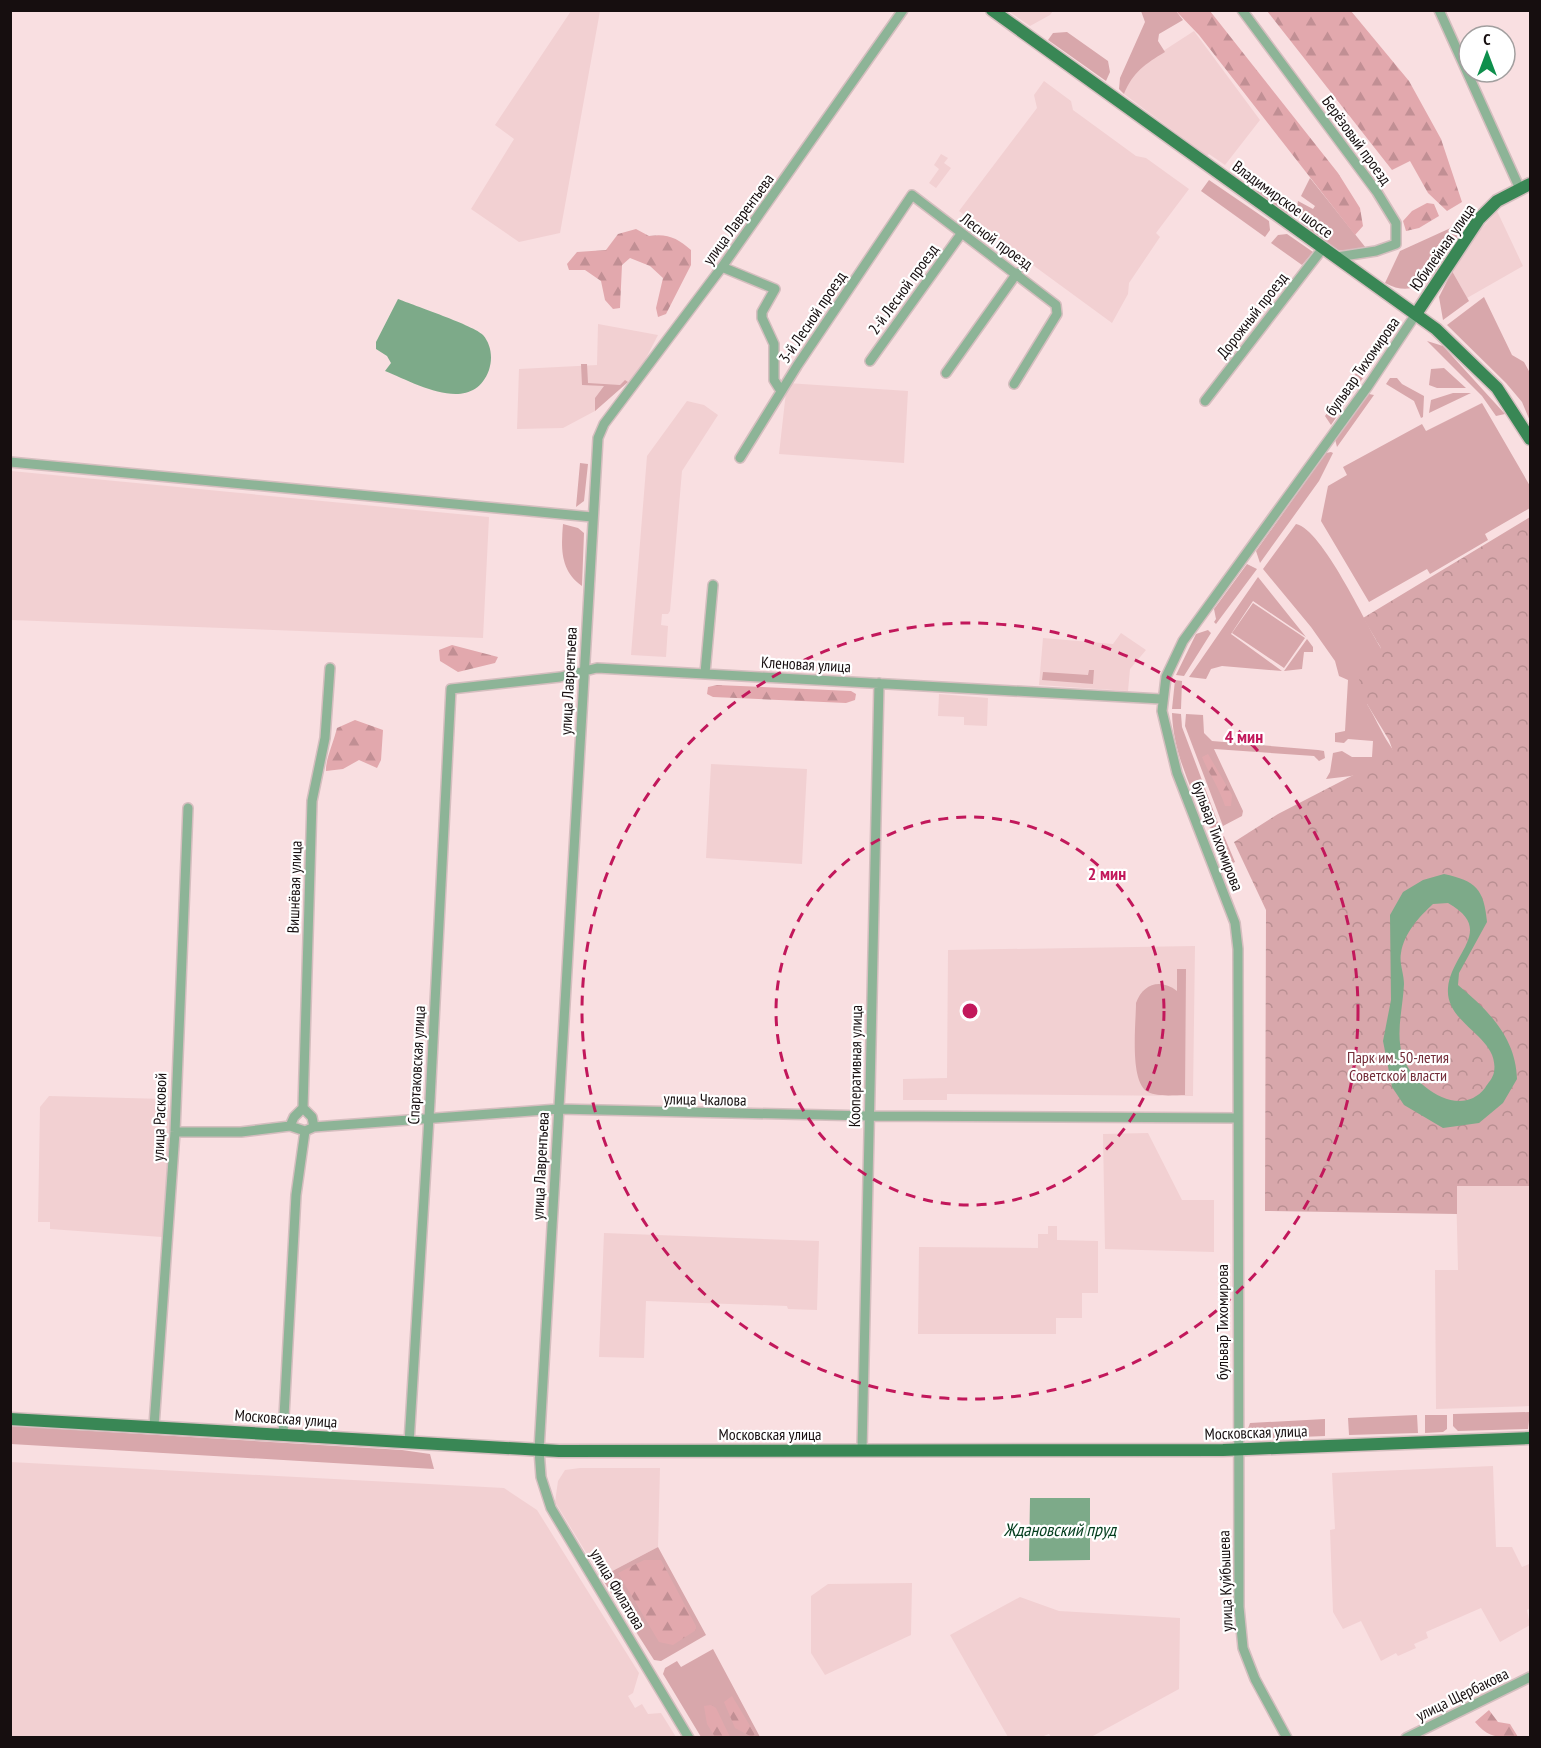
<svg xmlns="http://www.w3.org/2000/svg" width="1541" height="1748" font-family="'PT Sans Narrow',sans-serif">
<defs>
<pattern id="forest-firs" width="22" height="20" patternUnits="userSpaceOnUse" patternTransform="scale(1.5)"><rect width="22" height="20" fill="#e2a8ad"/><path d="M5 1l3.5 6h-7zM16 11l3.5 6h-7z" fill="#c18f94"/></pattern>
<pattern id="park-crowns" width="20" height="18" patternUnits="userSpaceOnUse" patternTransform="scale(1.5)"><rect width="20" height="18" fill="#d8a7ab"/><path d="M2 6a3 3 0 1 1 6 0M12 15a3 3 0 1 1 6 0" fill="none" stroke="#b98f92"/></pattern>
</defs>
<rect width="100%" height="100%" fill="#f9dfe1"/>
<path fill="#f2d0d2" d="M571 11H600L560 233 519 242 471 209 514 139 495 125Z
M1008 11H1053L1050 15 1030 26Z
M1194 31 1260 120 1225 165 1209 154 1207 156 1124 94 1129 80 1140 66Z
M1044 81 1071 101 1073 110 1136 156 1146 158 1189 189 1156 233 1160 237 1129 283 1128 294 1112 323 959 211 1037 108 1034 95Z
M941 154 948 158 944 163 951 168 936 188 929 183 939 169 934 165Z
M1497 211 1523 266 1467 298 1452 271 1464 249Z
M598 324 658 335 642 366 628 382 595 411 563 428 517 429 519 369 597 365Z
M787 383 908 391 904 463 779 454Z
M687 401 704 405 718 415 682 471 670 611 668 614H662L661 625 668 626 666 657 631 655 647 456Z
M11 471 489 517 483 638 11 620Z
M1121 633 1146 650 1130 669 1128 691 1039 685 1043 638 1113 644Z
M939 694 988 698 987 726 964 725V717L938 716Z
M711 764 807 769 802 864 706 858Z
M1195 946 1193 1096 947 1094V1100H903V1079L947 1078 948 950Z
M49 1096 166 1099 171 1110 162 1237 50 1229V1222H38L40 1107Z
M1148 1133 1182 1200H1214V1252L1105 1249 1103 1134Z
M1456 1186H1530V1406L1436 1409 1435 1270H1458Z
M1048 1226H1057V1240L1098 1241V1293H1082V1318H1056V1334H918L919 1247 1038 1248V1234H1048Z
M604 1233 819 1241 817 1310 788 1309 787 1306 646 1301 644 1358 599 1357Z
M10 1462 504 1488 537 1510 639 1673 633 1693 628 1696 635 1708 642 1704 648 1714 661 1713 676 1737H11Z
M1493 1466 1496 1547H1512L1522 1567 1529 1564 1530 1567V1608L1527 1610 1530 1625 1500 1642 1481 1608 1426 1632 1428 1638 1414 1644 1416 1648 1398 1656 1396 1653 1381 1661 1361 1621 1343 1629 1333 1612 1330 1530 1335 1529 1332 1473Z
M580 1468H660L658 1547 601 1577 555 1502 558 1481 565 1470Z
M912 1583 911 1635 825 1675 811 1653V1596L828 1584Z
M1020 1597 1059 1611 1180 1618 1179 1689 1091 1737H1051L1049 1734 1041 1737H1008L950 1635Z"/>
<path fill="#d8a7ab" d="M1141 11H1176L1183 20 1159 34 1158 41 1165 52C1145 64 1133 72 1124 94L1119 89 1120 78 1145 22Z
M1067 32 1108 61 1110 72 1106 81 1048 40 1053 33Z
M1310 178 1366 248 1336 251C1317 238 1292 227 1298 201L1313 209 1315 206 1301 196Z
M1209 180 1269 221 1270 230 1265 237 1201 191Z
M1257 187 1283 201 1288 213 1285 214 1256 194Z
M1466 221C1448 250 1429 307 1385 283L1400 251Z
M1287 234 1313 252 1302 265 1271 243 1278 235Z
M1452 271 1469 301 1443 320 1439 297Z
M1484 297 1512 355 1524 362 1530 373V421L1522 402 1506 383 1447 325Z
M1385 333 1388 334 1384 347 1331 425 1325 416Z
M1427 341 1443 346 1505 414 1496 416 1482 396Z
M581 364H587L588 383 620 385 625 380 628 382 595 411V398L604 386 582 385Z
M1444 368 1466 388H1437L1429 385 1431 369Z
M1390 378H1397L1402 384 1424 396 1423 417 1421 418 1414 401 1386 384Z
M1453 393H1471L1429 413 1431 400Z
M1369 394 1374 395 1337 447 1335 439Z
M1482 403 1530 486V508L1485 534 1488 540 1430 574 1427 569 1369 602 1321 521 1328 486 1347 475 1343 467 1422 424 1426 431Z
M1331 452 1333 453 1319 481 1260 563 1256 551 1326 453Z
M580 463 588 464 584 501 576 507Z
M563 524 578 528 584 533 582 586C560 571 561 548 563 524Z
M1296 524C1323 530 1365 623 1381 648L1367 704C1378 722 1389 751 1405 762L1351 776 1326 779 1330 772 1333 753 1342 751 1352 757H1372L1373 741 1348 739 1344 743 1335 742V733L1345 731 1348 680 1339 676 1335 661 1311 627 1263 569Z
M1247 564 1257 569 1216 624 1214 622 1216 619 1214 609Z
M1258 577 1306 637 1253 601 1231 634 1282 671 1222 666 1211 669 1206 679 1189 677Z
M1253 603 1305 638 1284 668 1232 633Z
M1208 630 1211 633 1184 676 1176 675 1196 634Z
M1307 639 1313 647V652H1304L1302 669 1284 671Z
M1089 670H1094L1093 684 1042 680 1043 672 1088 675Z
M1175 680 1182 681 1181 709H1172Z
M1172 713 1181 714 1182 727 1220 828 1215 830 1207 826C1192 790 1173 753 1172 713Z
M1186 714 1203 715 1204 733 1212 741 1318 750 1324 751 1325 758 1319 761 1314 756 1214 749 1243 811 1242 816 1223 826 1185 726Z
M1224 836 1235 862 1224 867 1216 843Z
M1177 969H1186L1185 1095C1174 1095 1158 1097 1148 1092 1129 1083 1136 1023 1136 1003 1143 984 1160 978 1177 991Z
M1530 1412 1528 1429 1458 1431 1453 1426V1414Z
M1417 1415 1418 1433 1349 1435 1348 1418Z
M1425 1415H1447V1429L1443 1432 1425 1433Z
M1325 1419V1436L1251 1439 1246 1434 1250 1423Z
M11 1426 402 1450 430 1454 434 1469 11 1444Z
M658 1547 706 1635 661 1661 654 1660 601 1577Z
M713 1649 760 1737H701L663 1674 665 1668 677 1661 681 1667Z"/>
<path fill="url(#forest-firs)" d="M1176 11H1210L1338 173 1360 208 1363 226 1355 235 1199 35Z
M1267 11H1351L1409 81 1441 139 1462 202 1447 211 1428 193 1410 161 1392 170Z
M1427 203 1434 204 1439 216 1419 228 1406 231 1403 221 1412 211Z
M636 229 649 236C667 233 678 238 691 250V265L666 314 658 317 656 308 663 278 650 266 630 258 622 265 620 308 613 309 605 300 601 281 585 270H569L567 264 577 252 606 250 618 234Z
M452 645 498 657 495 663 458 672 440 661 439 650Z
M717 685 851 691 856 694 855 700 846 703 713 697 707 694 708 687Z
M355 720 383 730 381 760 377 768 359 760 343 769 326 771C325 761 334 741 337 728Z
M1208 754 1232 795 1231 806H1225C1219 787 1209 774 1202 757Z
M644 1560H661L696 1626V1630L673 1645 659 1642 618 1573Z
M732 1696 755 1734 752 1737 735 1728 724 1702Z
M711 1705 716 1708 730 1737H715L707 1724 704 1706Z
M1489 1710 1498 1722 1510 1724 1518 1737C1499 1738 1488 1738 1475 1722Z"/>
<path fill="url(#park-crowns)" d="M1530 517V1186H1457V1214L1265 1211 1266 910 1234 842 1278 814 1394 754 1389 740 1367 704 1358 676 1381 648 1363 618Z"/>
<path fill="#7daa89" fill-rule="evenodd" d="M398 299C413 305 475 326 483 335 491 344 493 358 489 370 472 416 417 384 385 371L391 363 387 356 376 349V342Z
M1444 874C1476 881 1484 889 1487 922L1459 973 1458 985C1489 1011 1516 1038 1517 1079L1503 1103 1479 1123 1443 1128 1404 1105 1392 1087 1383 1041 1391 1000 1390 915 1403 892 1423 880ZM1448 903C1496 930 1451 953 1448 988 1445 1025 1500 1036 1494 1072 1493 1078 1488 1083 1485 1088 1460 1120 1413 1086 1403 1057 1395 1034 1403 1008 1404 984 1404 974 1399 963 1401 953 1404 933 1419 917 1433 904Z
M1030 1498H1090V1560L1029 1561Z"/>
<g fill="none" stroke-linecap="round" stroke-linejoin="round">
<defs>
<path id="minor" d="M1242 10 1377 192 1396 223V244L1376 251 1337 257
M1439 10 1520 189
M722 267 775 289 762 312V318L774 344V380L781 391
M870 361 961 234
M946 373 1017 273
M1205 401 1323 248
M740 458 797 366 912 195 1056 305 1057 314 1014 384
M10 462 592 517
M705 673 713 585
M303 1108 312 1117 314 1127
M290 1126 294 1117 303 1108 312 801 325 738 330 668
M175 1132H241L290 1126 305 1131 314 1127 558 1109 869 1116 1238 1118
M154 1426 175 1132 188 808
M283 1435 296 1195 305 1131
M409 1443 430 1101 451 689 560 677 597 668 1161 699
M862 1450 879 683
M689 1738 551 1508 541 1477 539 1450 598 438 604 424 722 267 903 10
M1287 1738 1255 1679 1243 1648 1239 1607 1238 949 1235 923 1177 773 1162 711 1166 677 1183 641 1368 386 1416 314
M1406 1738 1530 1677"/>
<path id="major" d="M992 10 1436 329 1497 388 1530 439
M1416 314 1479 219 1497 201 1530 184
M10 1419 559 1451 1223 1450 1530 1438"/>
</defs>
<use href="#minor" stroke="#d5bebf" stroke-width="12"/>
<use href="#major" stroke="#d5bebf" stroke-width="15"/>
<use href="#minor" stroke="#8db497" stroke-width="9"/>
<use href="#major" stroke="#398755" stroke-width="12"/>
</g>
<g fill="none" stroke="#c2185b" stroke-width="3" stroke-dasharray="10 8">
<circle cx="970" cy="1011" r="194"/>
<circle cx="970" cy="1011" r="388"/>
</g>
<g text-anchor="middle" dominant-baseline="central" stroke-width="4.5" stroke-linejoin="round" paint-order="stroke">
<g font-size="16" fill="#160e0f" stroke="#fff">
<text transform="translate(1357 140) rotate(54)">Берёзовый проезд</text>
<text transform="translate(1283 199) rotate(36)">Владимирское шоссе</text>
<text transform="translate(738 219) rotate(-54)">улица Лаврентьева</text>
<text transform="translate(997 241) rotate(36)">Лесной проезд</text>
<text transform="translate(1442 247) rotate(-55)">Юбилейная улица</text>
<text transform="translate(903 289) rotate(-54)">2-й Лесной проезд</text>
<text transform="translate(1252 315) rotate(-52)">Дорожный проезд</text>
<text transform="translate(812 317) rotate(-56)">3-й Лесной проезд</text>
<text transform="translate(1362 366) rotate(-55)">бульвар Тихомирова</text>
<text transform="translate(806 664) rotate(3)">Кленовая улица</text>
<text transform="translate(568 681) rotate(-87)">улица Лаврентьева</text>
<text transform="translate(1218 836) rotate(69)">бульвар Тихомирова</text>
<text transform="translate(294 887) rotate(-88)">Вишнёвая улица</text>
<text transform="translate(416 1065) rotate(-87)">Спартаковская улица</text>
<text transform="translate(855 1066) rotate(-89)">Кооперативная улица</text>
<text transform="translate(705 1099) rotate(1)">улица Чкалова</text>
<text transform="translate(159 1117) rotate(-88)">улица Расковой</text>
<text transform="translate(540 1166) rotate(-87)">улица Лаврентьева</text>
<text transform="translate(1222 1322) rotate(-90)">бульвар Тихомирова</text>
<text transform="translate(286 1418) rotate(4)">Московская улица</text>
<text transform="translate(1256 1432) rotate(-2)">Московская улица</text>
<text x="770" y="1434">Московская улица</text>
<text transform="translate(1225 1581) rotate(-92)">улица Куйбышева</text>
<text transform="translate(618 1589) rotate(59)">улица Филатова</text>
<text transform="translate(1462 1694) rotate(-26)">улица Щербакова</text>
</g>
<g font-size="16" fill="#732d39" stroke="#fff">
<text x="1398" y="1057">Парк им. 50-летия<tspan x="1398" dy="18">Советской власти</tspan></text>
</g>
<g font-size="18" font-style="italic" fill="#043e1e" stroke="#fff">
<text x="1060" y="1529">Ждановский пруд</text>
</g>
</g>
<circle cx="970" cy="1011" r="9" fill="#c2185b" stroke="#fff" stroke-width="3"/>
<g font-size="18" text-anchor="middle" font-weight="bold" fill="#c2185b" stroke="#fff" stroke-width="4.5" stroke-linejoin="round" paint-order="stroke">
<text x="1244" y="743">4 мин</text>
<text x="1107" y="880">2 мин</text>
</g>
<rect width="1541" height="1748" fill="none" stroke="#160e0f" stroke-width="24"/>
<g transform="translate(1487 54)"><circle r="28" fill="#ffffff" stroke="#a29f9f" stroke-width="1.5"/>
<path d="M0-4.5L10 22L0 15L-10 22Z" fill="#0e8f4c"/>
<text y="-9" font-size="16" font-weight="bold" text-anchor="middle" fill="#160e0f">С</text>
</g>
</svg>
